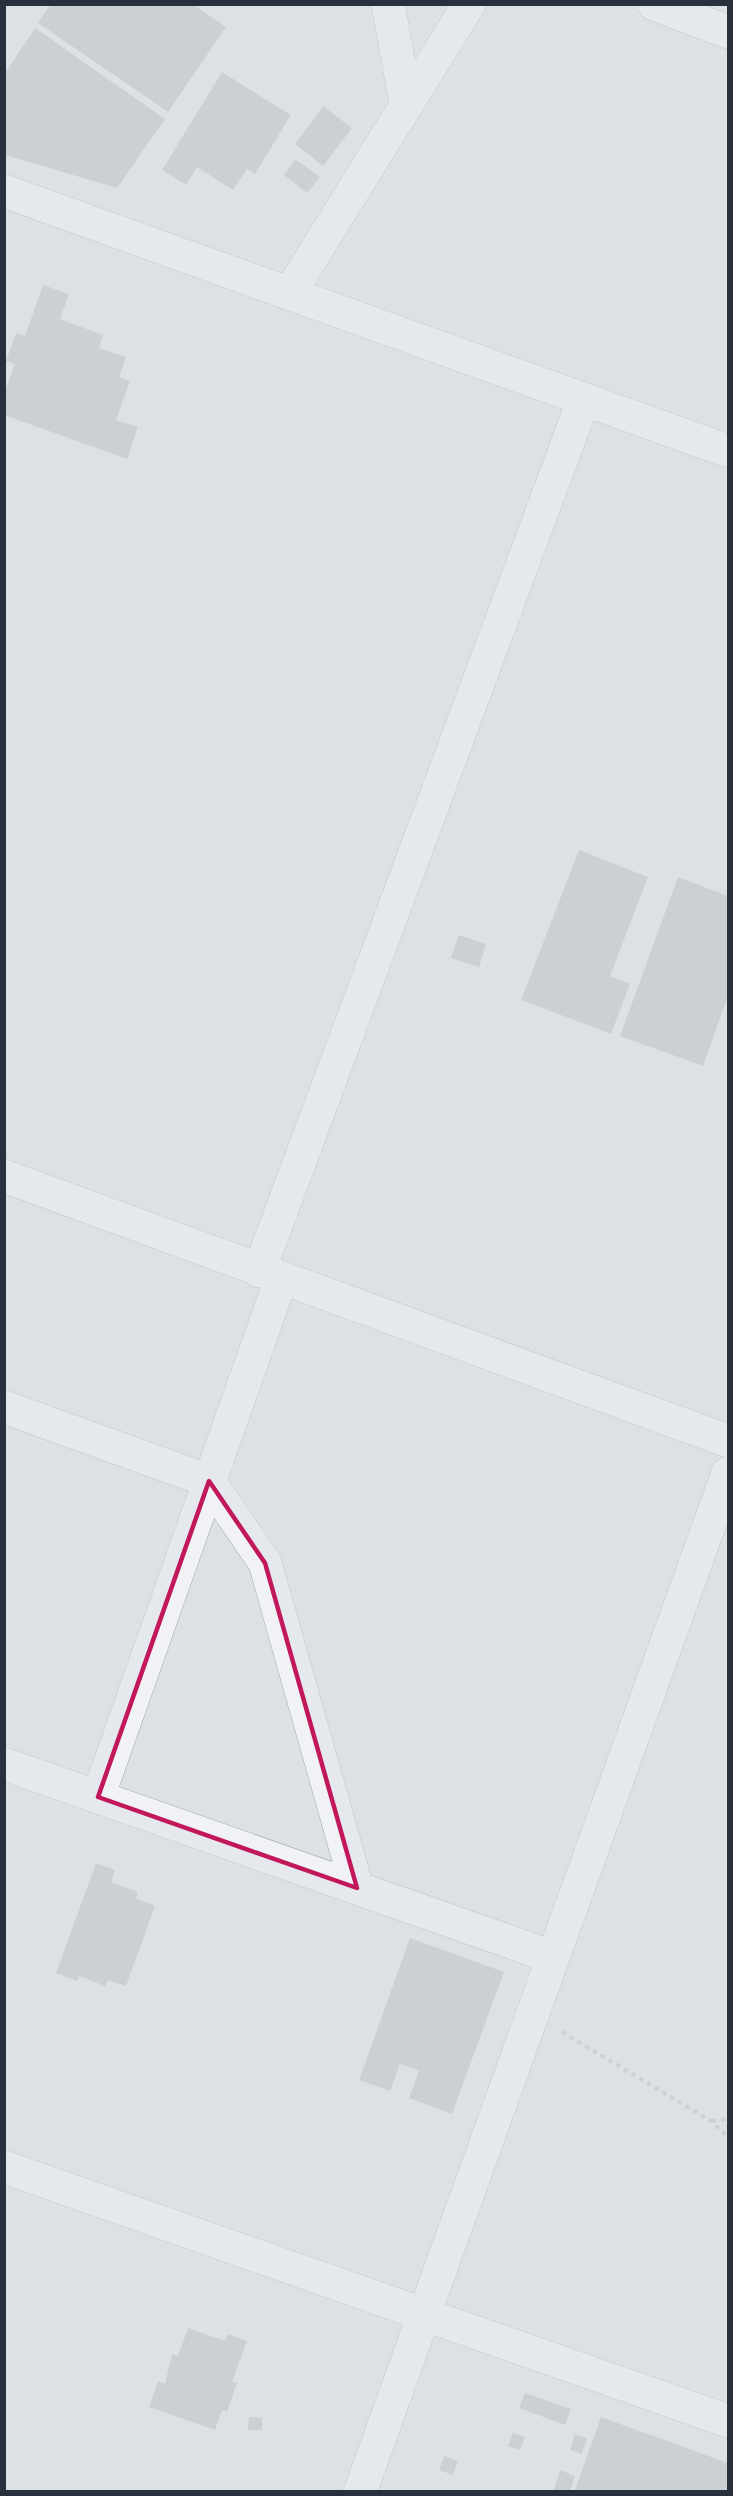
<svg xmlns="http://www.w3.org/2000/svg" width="733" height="2496" font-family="'IBM Plex Sans',sans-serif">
<rect width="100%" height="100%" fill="#dde1e6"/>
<path fill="#b5bbc2" d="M51 4H193L226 27 168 112 38 23Z
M35 28 165 119 117 188 5 155V73Z
M222 72 291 115 255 174 247 169 233 190 197 167 186 185 162 170Z
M323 106 352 128 323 166 295 144Z
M295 159 320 177 307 193 284 175Z
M43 285 69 294 60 319 103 335 99 348 126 357 119 377 130 381 116 420 138 427 127 459 4 415V393L15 364 6 361 16 333 25 336Z
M579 850 648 877 610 976 630 984 611 1034 521 1000Z
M678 877 728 896V996L703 1066 620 1036Z
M459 935 486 944 479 967 451 958Z
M96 1863 115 1870 111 1882 138 1892 136 1898 155 1906 126 1986 108 1980 105 1986 79 1976 77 1981 56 1973Z
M410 1938 504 1972 452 2114 409 2098 419 2071 400 2064 390 2091 359 2080Z
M188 2328 225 2341 228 2334 247 2341 232 2382 237 2383 227 2412 222 2410 215 2430 149 2407 158 2381 165 2384 172 2354 178 2356Z
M525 2393 571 2409 565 2425 519 2408Z
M249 2417 262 2418V2430H248Z
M601 2417 728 2463V2492H574Z
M513 2433 525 2437 520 2450 508 2446Z
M575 2434 587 2438 582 2454 570 2450Z
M444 2456 458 2461 453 2475 439 2470Z
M560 2470 575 2476 570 2492H553Z"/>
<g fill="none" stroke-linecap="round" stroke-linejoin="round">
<defs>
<path id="minor" d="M388 4 406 103
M654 4 728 32
M4 191 728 451
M289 294 469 4
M4 1176 728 1441
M259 1271 584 399
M4 1407 209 1481 265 1563 357 1888
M4 1764 553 1957
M98 1797 281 1279
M4 2167 728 2421
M360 2492 728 1473"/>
</defs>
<use href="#minor" stroke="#a3a8af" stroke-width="34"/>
<path stroke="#b8bcc1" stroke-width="4" stroke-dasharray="4.5 4.5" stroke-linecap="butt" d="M562 2032 711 2121 728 2137
M712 2121 728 2119"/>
<use href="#minor" stroke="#f0f2f5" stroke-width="33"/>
</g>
<path d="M0 0H733V2496H0ZM209 1481 265 1563 357 1888 98 1797Z" fill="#dde1e6" fill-opacity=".55" fill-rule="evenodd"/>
<path fill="none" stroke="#c2185b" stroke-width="4.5" stroke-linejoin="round" d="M209 1481 265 1563 357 1888 98 1797Z"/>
<rect width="733" height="2496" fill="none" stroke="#28303b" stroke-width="12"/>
</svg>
